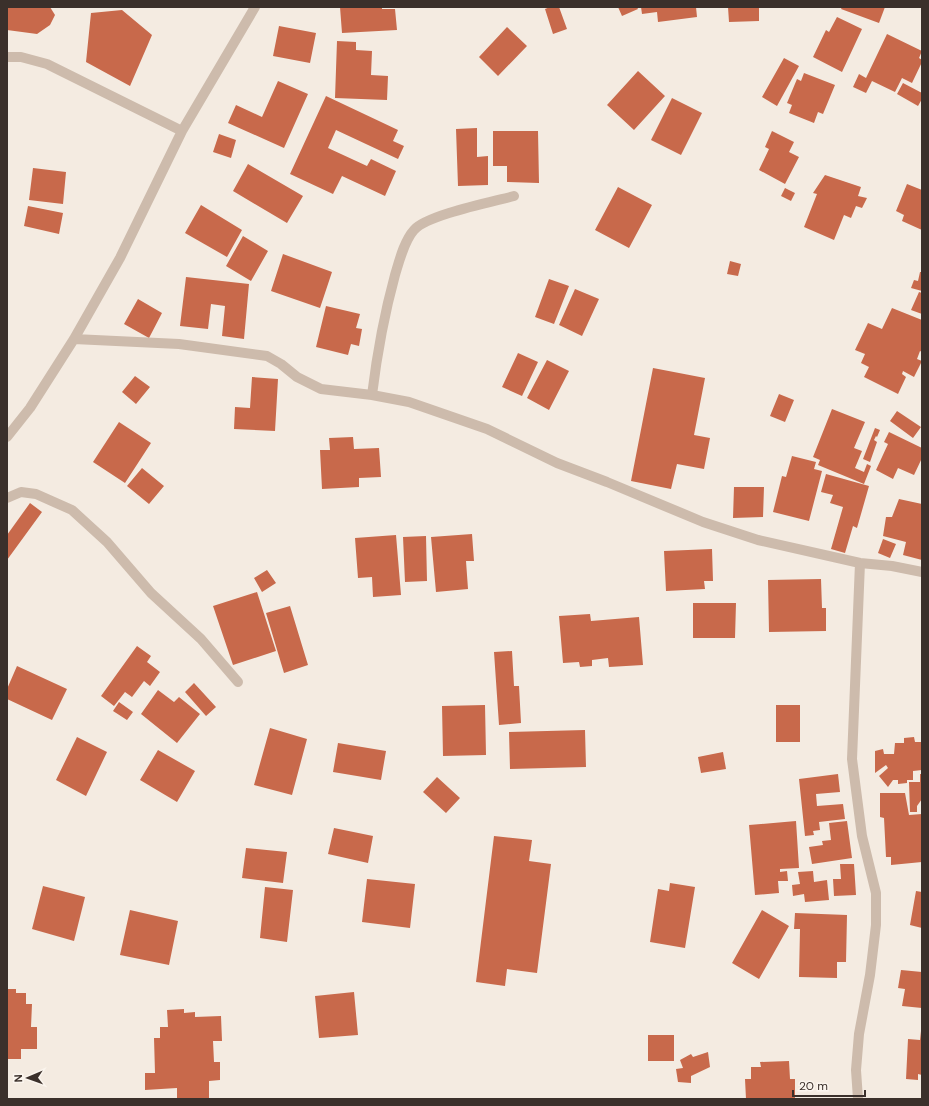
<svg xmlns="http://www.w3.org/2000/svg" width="929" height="1106" font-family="'DM Sans',sans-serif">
<rect width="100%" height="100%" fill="#f4ebe1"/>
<path fill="#c8694b" d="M7 7H50L55 15 50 25 37 34 7 30Z
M340 7H382V9H395L397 30 342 33Z
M550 7H559L567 29 553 34 545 9Z
M618 7H637L638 9 622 16Z
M641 7H696L697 17 658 22 657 12 642 14Z
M728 7H759V21L729 22Z
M842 7H885L879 23 841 9Z
M122 10 152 35 130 86 86 62 91 13Z
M837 17 862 29 842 72 813 57 826 30 829 32Z
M279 26 316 33 310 63 273 56Z
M507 27 527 46 498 76 479 57Z
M887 34 922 51 919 58 922 60V62L912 83 902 78 895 92 872 81 866 93 853 87 859 74 866 78Z
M337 41 356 42V50L372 51 371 75 388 76 387 100 335 98Z
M784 58 799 66 777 106 762 97Z
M638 71 665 96 634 130 607 105Z
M804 73 835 85 823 114 818 112 814 123 789 113 792 105 787 103 797 79 801 81Z
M278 81 308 94 284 148 228 123 236 105 262 117Z
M903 83 922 93V99L918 106 897 94Z
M326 96 398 130 393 141 404 146 398 159 336 130 328 148 367 166 371 159 396 171 385 196 342 176 333 194 290 174Z
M672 98 702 113 681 155 651 140Z
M477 128V157L488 156V185L458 186 456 129Z
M493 131H538L539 183 507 182V166H493Z
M772 131 794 142 789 152 799 157 785 184 759 170 769 149 765 147Z
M219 134 236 140 231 158 213 152Z
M248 164 303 196 287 223 233 191Z
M33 168 66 172 63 204 29 200Z
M825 175 861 187 858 196 867 198 862 208 856 206 851 218 844 215 834 240 804 227 817 194 813 193Z
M907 184 922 190V230L902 221 904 215 896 211Z
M618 187 652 205 629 248 595 230Z
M785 188 795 193 791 201 781 196Z
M201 205 242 230 227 257 185 233Z
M28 206 63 213 59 234 24 226Z
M243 236 268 251 251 281 226 266Z
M283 254 332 272 320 308 271 291Z
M730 261 741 264 738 276 727 274Z
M920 272H922V291L911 288 914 280 918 281Z
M186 277 249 284 244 339 222 336 225 306 211 304 208 329 180 326Z
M549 279 569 286 554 324 535 317Z
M575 289 599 299 582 336 559 325Z
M919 292 922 293V314L911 310Z
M138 299 162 313 149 338 124 324Z
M326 306 360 314 356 328 362 329 359 346 351 344 348 355 316 347Z
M892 308 922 320V352L920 351 917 359 922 361 914 377 903 371 902 374 906 377 898 394 864 377 869 367 861 363 865 354 855 350 868 323 882 329Z
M518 353 538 362 522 396 502 387Z
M547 360 569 371 549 410 527 398Z
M653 368 705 378 694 435 710 438 704 469 677 464 671 489 631 481Z
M135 376 150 387 136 404 122 392Z
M252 377 278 379 275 431 234 429 235 407 250 408Z
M779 394 794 400 785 422 770 416Z
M832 409 865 422 854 448 862 451 855 468 864 472 867 464 871 466 864 484 818 465 820 460 813 457Z
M897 411 921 427 913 438 890 421Z
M119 422 151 443 125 483 93 462Z
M875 428 880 430 877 437 876 436 874 440 877 442 870 462 863 459Z
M889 432 922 448V458L914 475 898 468 893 479 876 470 888 444 884 442Z
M353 437 354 449 379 448 381 477 359 478V487L322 489 320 450H330L329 438Z
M792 456 816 462 814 469 822 471 809 521 773 512 782 476 786 477Z
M142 468 164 486 149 504 127 486Z
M826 474 869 486 857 528 853 526 845 553 831 549 843 507 830 503 833 495 821 492Z
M734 487H764L763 517 733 518Z
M899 499 922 504V560L903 555 906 542 883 536 886 517H892Z
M30 503 42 512 7 560V535Z
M472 534 474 561H466L468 589 436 592 431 537Z
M396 535 401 595 373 597 372 577 358 578 355 538Z
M426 536 427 581 405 582 403 537Z
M883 539 896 544 890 558 878 553Z
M712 549 713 581H704L705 589 666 591 664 551Z
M267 570 276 583 262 592 254 578Z
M821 579 822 608H826V631L769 632 768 580Z
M257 592 276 651 233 665 213 606Z
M693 603H736L735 638H693Z
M290 606 308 665 284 673 266 613Z
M590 614 591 621 639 617 643 665 609 667 608 658 592 660V666L580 667 579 662 563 663 559 616Z
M137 646 151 656 147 662 160 672 150 686 144 681 132 697 125 692 114 706 101 696Z
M512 651 514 686H519L521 723 499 725 494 652Z
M17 666 67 689 52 720 7 699V689Z
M194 683 216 707 206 716 185 692Z
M158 690 174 702 179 697 200 714 177 743 141 714Z
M119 702 133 712 127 720 113 711Z
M485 705 486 755 443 756 442 706Z
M776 705H800V742H776Z
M270 728 307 739 292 795 254 785Z
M585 730 586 767 510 769 509 732Z
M77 737 107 752 86 796 56 780Z
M914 737 915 742H922V770L913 771V780H907V783L898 784V780H893L888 787 879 776 888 768 886 765 875 773V751L883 749 884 754H894L895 743H904V738Z
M338 743 386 751 381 780 333 772Z
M158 750 195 771 177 802 140 780Z
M723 752 726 769 701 773 698 757Z
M838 774 840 792 816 794 817 806 843 804 845 819 819 822 820 830 813 831 814 835 805 836 799 779Z
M920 774H922V799L917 806V812H910L909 782H920Z
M437 777 460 798 446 813 423 792Z
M880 793H905L909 815 922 814V862L891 865V857H886L884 818 880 817Z
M796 821 799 868 780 869V872L787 871 788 881H778L779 893 755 895 749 825Z
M847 821 852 858 812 864 809 847 823 845 822 841 831 840 829 823Z
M334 828 373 836 368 863 328 854Z
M494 836 532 840 529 861 551 864 537 973 507 969 505 986 476 982Z
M246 848 287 852 283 883 242 878Z
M840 864H854L856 895 834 896 833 879H841Z
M813 871 814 882 827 880 829 900 805 902 804 894 793 896 792 885 800 884 798 872Z
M367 879 415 884 410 928 362 922Z
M670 883 695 887 685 948 650 942 658 889 669 891Z
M43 886 85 897 74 941 32 929Z
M265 887 293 890 287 942 260 938Z
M916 891 922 892V928L910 925Z
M130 910 178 921 169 965 120 955Z
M762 910 789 926 759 979 732 963Z
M795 913 847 915 846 962H837V978L799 977 800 929H794Z
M901 970 922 972V1008L902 1006 905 989 898 988Z
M7 989H16V993H26V1004H32L31 1027H37V1049H21V1059H7Z
M354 992 358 1035 319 1038 315 996Z
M184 1009V1013L195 1012V1017L221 1016 222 1041H213L214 1062H220V1080L209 1081V1099H177V1088L145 1090V1073H155L154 1038H160V1027H168L167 1010Z
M921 1031H922V1075L918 1074V1080L906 1079 908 1039 920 1040Z
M648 1035H674V1061H648Z
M708 1052 710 1067 691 1076V1083L678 1082 676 1069 683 1068 680 1060 691 1054 693 1057Z
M789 1061 790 1079H795V1099H746L745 1079H751V1067H761L760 1062Z"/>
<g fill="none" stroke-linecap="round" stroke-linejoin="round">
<path stroke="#cdbbac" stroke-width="10" d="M7 57H21L47 64 182 131
M74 339 179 344 267 356 281 364 297 377 321 389 372 395 409 402 487 429 557 463 607 482 703 522 758 540 860 563 892 566 922 572
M372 395C377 354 384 315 395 275 399 262 404 241 414 230 427 215 492 202 514 196
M7 437 30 408 74 339 120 258 182 131 255 7
M7 498 21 492 36 494 72 510 107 542 151 593 201 639 238 682
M858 1099 856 1070 859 1034 870 975 876 925V893L862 836 852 759 860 563"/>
</g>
<rect width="929" height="1106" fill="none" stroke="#3b302b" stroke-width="16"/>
<g transform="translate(28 1078) rotate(268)" stroke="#fbf5ee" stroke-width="3" paint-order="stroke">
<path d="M0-3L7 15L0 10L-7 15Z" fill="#3b302b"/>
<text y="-6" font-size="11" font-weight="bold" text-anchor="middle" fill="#3b302b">N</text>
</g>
<path d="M793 1090v6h72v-6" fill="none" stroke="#3b302b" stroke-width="2"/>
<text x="799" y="1090" font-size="12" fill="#3b302b" stroke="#fbf5ee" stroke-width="3" paint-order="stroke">20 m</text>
</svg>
